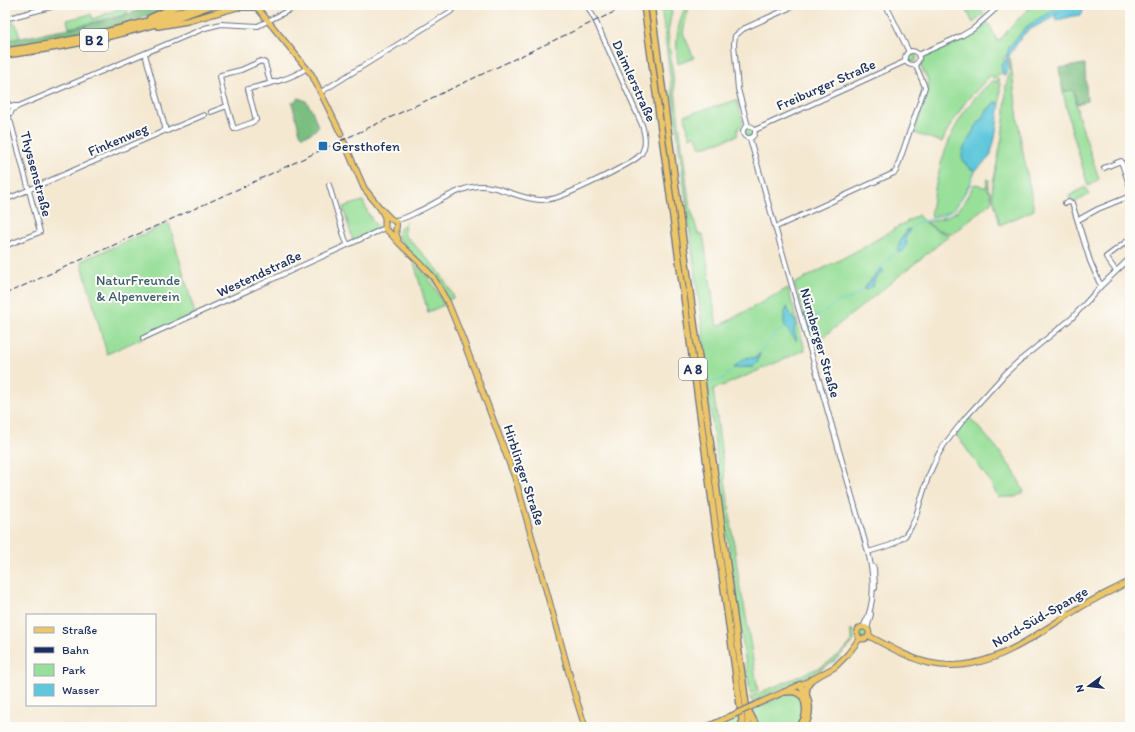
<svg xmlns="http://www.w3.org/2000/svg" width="1135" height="732" font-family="Itim,sans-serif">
<rect width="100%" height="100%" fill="#fdfcf7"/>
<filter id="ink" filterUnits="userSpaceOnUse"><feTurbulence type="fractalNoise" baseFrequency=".025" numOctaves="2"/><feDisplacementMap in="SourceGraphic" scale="8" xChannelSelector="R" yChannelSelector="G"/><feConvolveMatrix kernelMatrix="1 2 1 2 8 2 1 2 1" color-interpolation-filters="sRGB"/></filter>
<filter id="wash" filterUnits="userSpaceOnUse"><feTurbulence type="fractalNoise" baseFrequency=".012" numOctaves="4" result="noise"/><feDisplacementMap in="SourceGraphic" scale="16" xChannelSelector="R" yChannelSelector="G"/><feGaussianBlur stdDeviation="0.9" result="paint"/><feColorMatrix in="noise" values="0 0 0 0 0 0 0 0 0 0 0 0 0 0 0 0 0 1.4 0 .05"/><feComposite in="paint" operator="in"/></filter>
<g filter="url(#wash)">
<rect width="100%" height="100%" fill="#f4e8d1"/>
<path fill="#98df99" stroke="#5a877c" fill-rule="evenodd" d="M661 5H673L668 32 669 43 689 202 698 234H703L717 327 788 288 805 350 725 385 713 389 740 589 744 604 758 691 752 693 750 692 734 585 708 392 703 334ZM759 354 753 367H746L734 368 748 357 756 358Z
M686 5H692L689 6 683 33 694 58 678 64C675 42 677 26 686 5Z
M964 5H980L984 14 973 23Z
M1033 5H1061L1049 13 1038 19 1009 47 1008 54 1003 58 1005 62 1001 65 1003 72 998 75 997 77 993 78 991 75 966 101 946 133 942 142 914 133 928 90V80L921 67 925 57C947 47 969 38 988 22L998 42 1019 18Z
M126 6 128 13 120 16 69 28 67 20 91 14 93 19Z
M12 22 16 24 20 38 5 41V23Z
M907.5 58a4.5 4.5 0 1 1 9 0a4.5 4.5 0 1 1-9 0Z
M1010 58 1021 142 1034 210 1000 225 992 193 993 183 1002 138 1005 112 1006 86 1010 70Z
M998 79 1000 84V104L995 102 988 109 975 128 963 150V159L968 166 971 169 976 170C971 181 960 204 951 211 945 214 938 215 932 217L931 211C939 161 952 113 994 80L996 83Z
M1074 89 1078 115 1099 179 1088 186 1071 127 1063 92Z
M737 100 743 123 738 129 737 136 700 148 696 136 689 137 685 115Z
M744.5 132a4.5 4.5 0 1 1 9 0a4.5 4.5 0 1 1-9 0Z
M987 179 989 180 988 190 990 191 992 200 990 203 952 234 938 230 926 222 938 220 948 216 959 210 971 190 973 185 977 184 986 188Z
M1085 187 1089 195 1073 203 1069 196Z
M363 201 368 213 378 229 353 241 343 207Z
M918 215C927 225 936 231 949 235V236L813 345H811L802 314 803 312 798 292 796 290 794 284 864 247ZM907 230H910C907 234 904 238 907 243L902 251 899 248 900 241ZM881 268 883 271 875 279 872 287 865 290 864 288ZM804 301C813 308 812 322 813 332L805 320 806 309Z
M406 222 404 232 405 235 438 270 453 295V298L449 300 400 240 397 235 402 226Z
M169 223 195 314 107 354 81 261Z
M414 263C427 275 437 289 444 305L428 312Z
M969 417 996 447 1015 473 1024 492 1015 497H998L989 480 955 433Z
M858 633a5 5 0 1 1 10 0a5 5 0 1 1-10 0Z
M851 630H853L854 640 847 649 835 661 811 675 752 702 750 697 823 666C829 662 847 650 850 643 852 639 850 635 851 630Z
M791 693 802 698 805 712 798 727H760L755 720 752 710 786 694Z
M737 717 738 727H715Z"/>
<path fill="#7abe81" stroke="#4a7670" d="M151 5H175L149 16 125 24 42 43 5 49C5 42 6 36 5 29L6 28 9 29 10 33 8 35 10 40 69 29 121 17Z
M1085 64V70L1087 101 1077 104 1073 90 1063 92 1059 68Z
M299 98 306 101 312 110 318 127C314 132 309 135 302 136L300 133 292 103Z"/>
<path fill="#5fc8db" stroke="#3d7c9c" d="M1061 5H1083L1082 15 1073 16 1056 21 1055 15 1059 11 1052 18 1029 30 1023 35 1010 54 1008 60V68L1006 71V74L1003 75 1001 65 1005 62 1009 47 1026 27 1038 19 1049 13Z
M996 102 1000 104 995 138 990 157 976 170C970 170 962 163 962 155 962 146 988 106 996 102Z
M910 229C907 234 904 238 907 243L903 251 900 252 898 251 900 241 907 230Z
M881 268 884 271 875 279 872 287 865 290 864 289Z
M804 301C810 305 809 311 815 316V329L813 333 805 320 806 309Z
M787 307 790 314 796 322 794 331 797 341C785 328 780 324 787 307Z
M760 353 757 363 753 367H746L734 368C742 359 744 357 756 358Z"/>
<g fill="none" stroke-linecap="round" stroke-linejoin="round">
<path stroke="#5fc8db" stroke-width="1" d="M910 229 919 222 943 216 955 209 970 185 974 170
M881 268 891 257 898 251
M815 316 818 315 825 312 835 303 852 298 864 289
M760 353C764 344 776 332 785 328
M711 383 724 378 734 368"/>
</g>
</g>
<g filter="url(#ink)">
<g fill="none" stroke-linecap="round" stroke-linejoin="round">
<defs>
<path id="minor" d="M886 5 909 52
M5 19 58 5
M905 58a7 7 0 1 1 14 0a7 7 0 1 1-14 0Z
M145 54 165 127V130
M918 55 961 36 973 29 1000 5
M276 82H270L265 63 261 61 241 70 221 75 220 76 223 92 234 129 251 123 256 120 248 89C268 84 289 80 307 68
M321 92 450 12 455 8V5
M5 98 9 105
M5 106 8 105 11 106H18
M211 112 227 106
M11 113 12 110 19 106 205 28 221 24 258 26 299 5
M743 132a6 6 0 1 1 12 0a6 6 0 1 1-12 0Z
M748 126 738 89 734 44 735 36 743 29 796 5
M755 130 906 61
M750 139 868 552C874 576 876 605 863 627
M1104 168 1106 167 1121 161 1130 187
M329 185 345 239 348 245
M5 200 162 132 165 130 167 131 204 115
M1065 203 1070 202 1072 203 1090 261 1099 282 1102 285
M394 220C403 220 411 215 419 211 436 203 453 191 472 187 496 182 516 199 540 200 547 200 554 199 561 196 574 191 635 163 641 154 647 145 645 135 642 125L596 22 587 5
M1078 220 1098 209 1130 196
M776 227 894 173 896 171 925 87 915 64
M5 246 40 232 11 123 6 113
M1116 271 1106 257 1130 239
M143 338 385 228
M868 552 891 545 905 536 911 527 915 519 928 477 938 455 944 445 966 417 1006 373 1019 361 1072 318 1102 285 1130 258
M872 566 874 568 875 588
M867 629 871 614"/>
<path id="major" d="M255 5 295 54 312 75 341 134
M344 142 364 188 380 208 391 219 396 222C398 228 393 230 398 239
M380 208 385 217V229L389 232 399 243 419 262 433 277 448 303 462 337 515 478 527 520 575 695 585 727
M857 633a6 6 0 1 1 12 0a6 6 0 1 1-12 0Z
M869 636C888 646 908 658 929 663 986 676 1031 637 1076 610 1093 599 1112 591 1130 581
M757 704 811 680 835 667 848 654 860 638
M707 727 731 716"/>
<path id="highway" d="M644 5 743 727
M651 5 749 727
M241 7H256
M150 18 179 5
M158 26 187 21 244 5
M5 51C72 42 136 26 200 5
M5 55C76 46 146 30 213 5
M799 685C811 696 812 714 804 727
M785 692C792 691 797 691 803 697
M806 695C806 689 807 685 811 680
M748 710 757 727
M799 727C807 718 807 707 803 697"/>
</defs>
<use href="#minor" stroke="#677086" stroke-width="6"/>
<use href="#major" stroke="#677086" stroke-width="7"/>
<use href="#highway" stroke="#677086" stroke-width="8"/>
<use href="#minor" stroke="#fff" stroke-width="4"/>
<use href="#major" stroke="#ecc669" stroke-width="5"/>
<use href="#highway" stroke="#ecc669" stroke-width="5.5"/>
<path stroke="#1b2f5e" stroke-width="1" stroke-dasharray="6 3" stroke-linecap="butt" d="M5 294 245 186 629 5"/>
<defs>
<path id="major-bridge" d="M731 716 757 704"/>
</defs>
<use href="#major-bridge" stroke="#677086" stroke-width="7" stroke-linecap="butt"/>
<use href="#major-bridge" stroke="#ecc669" stroke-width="5"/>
</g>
</g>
<rect fill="#1f6fb2" stroke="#fdfcf7" stroke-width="1.5" x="318" y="141" width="10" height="10" rx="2"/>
<g text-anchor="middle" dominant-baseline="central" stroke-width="4" stroke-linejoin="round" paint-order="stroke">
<g fill="#fdfcf7" stroke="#5f6c8c" stroke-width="1">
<rect x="80" y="29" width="28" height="22" rx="3"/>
<rect x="679" y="358" width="28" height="22" rx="3"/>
</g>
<g font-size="13" font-weight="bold" fill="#1b2f5e">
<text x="94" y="40">B 2</text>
<text x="693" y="369">A 8</text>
</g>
<g font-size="14" fill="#1b2f5e" stroke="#fdfcf7">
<text transform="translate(634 81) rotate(66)">Daimlerstraße</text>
<text transform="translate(826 85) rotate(-24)">Freiburger Straße</text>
<text transform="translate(118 140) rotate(-23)">Finkenweg</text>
<text transform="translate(36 174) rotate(75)">Thyssenstraße</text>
<text transform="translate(259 274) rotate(-25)">Westendstraße</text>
<text transform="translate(820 343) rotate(74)">Nürnberger Straße</text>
<text transform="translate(524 475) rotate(72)">Hirblinger Straße</text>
<text transform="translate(1040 617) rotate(-30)">Nord-Süd-Spange</text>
</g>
<g font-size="14" fill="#1b2f5e" stroke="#fdfcf7" text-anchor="start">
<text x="332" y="146">Gersthofen</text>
</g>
<g font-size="14" fill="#3a5b6d" stroke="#fdfcf7">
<text x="138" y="280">NaturFreunde<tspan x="138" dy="16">&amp; Alpenverein</tspan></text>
</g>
</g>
<rect width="1135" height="732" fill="none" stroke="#fdfcf7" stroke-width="20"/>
<rect x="26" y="614" width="130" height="92" fill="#fdfcf7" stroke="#a3aaba"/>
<rect x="34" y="627" width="20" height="6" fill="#ecc669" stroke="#a3aaba"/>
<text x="62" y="634" font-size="12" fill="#1b2f5e">Straße</text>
<rect x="34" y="647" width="20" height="6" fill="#1b2f5e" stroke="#a3aaba"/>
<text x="62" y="654" font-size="12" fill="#1b2f5e">Bahn</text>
<rect x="34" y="664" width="20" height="12" fill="#98df99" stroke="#a3aaba"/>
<text x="62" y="674" font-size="12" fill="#1b2f5e">Park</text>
<rect x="34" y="684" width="20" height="12" fill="#5fc8db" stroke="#a3aaba"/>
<text x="62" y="694" font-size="12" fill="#1b2f5e">Wasser</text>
<g transform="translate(1089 686) rotate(255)" stroke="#fdfcf7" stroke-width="3" paint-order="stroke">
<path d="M0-3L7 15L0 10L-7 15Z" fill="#1b2f5e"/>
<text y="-6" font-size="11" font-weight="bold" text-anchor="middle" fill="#1b2f5e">N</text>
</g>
</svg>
